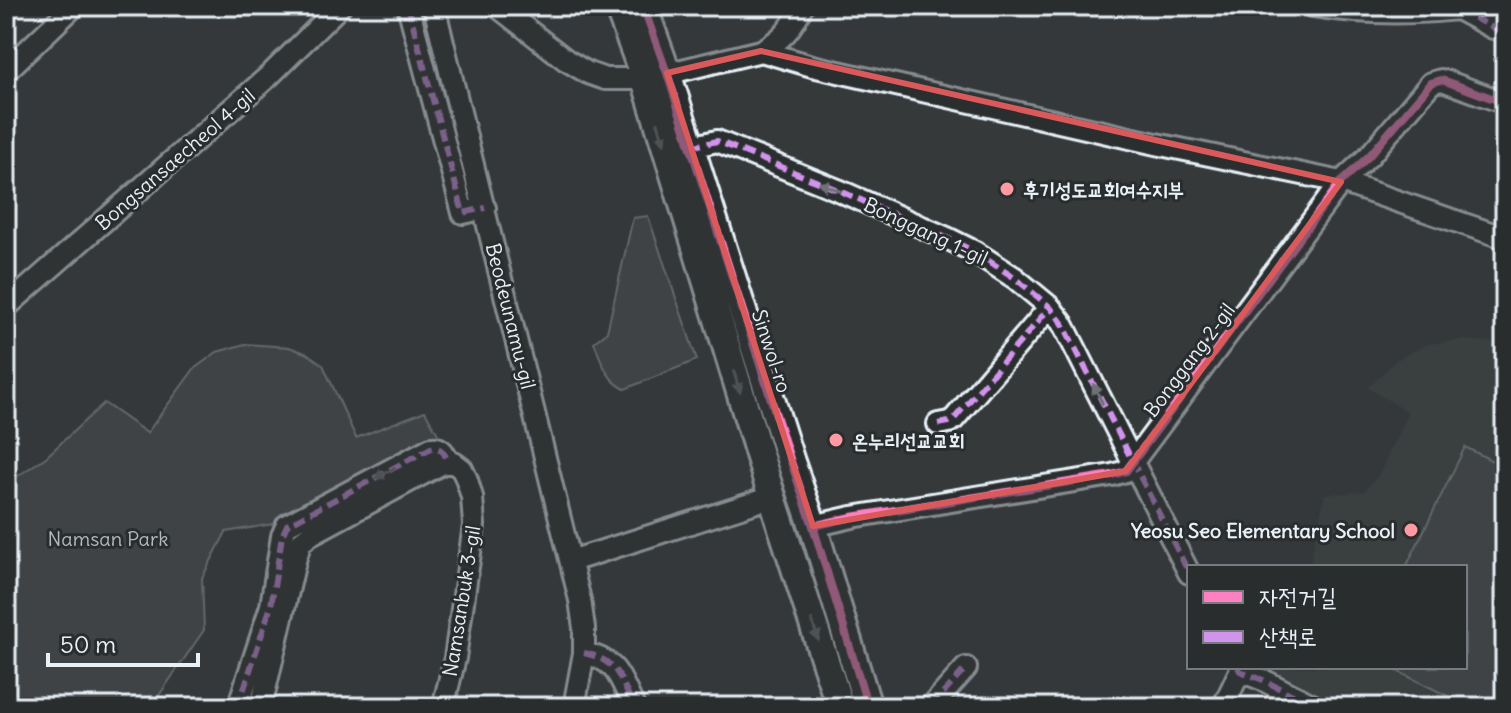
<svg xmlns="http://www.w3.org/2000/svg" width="1511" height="713" font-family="Delius,'Poor Story',sans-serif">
<rect width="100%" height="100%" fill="#35393a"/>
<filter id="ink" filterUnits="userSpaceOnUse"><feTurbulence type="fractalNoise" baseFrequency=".0125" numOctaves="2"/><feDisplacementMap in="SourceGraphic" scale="16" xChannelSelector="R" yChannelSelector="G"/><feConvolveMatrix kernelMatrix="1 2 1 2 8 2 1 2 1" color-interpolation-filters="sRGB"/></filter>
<g filter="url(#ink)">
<path fill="#424647" d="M1463 340 1505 343V707H1334L1259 667H1465V567H1309L1325 494 1364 492 1379 474 1408 412 1368 388 1396 360 1428 344Z"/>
<path fill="#4d5152" stroke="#9aa1a5" stroke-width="2" d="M648 216 697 360 625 389C606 380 601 360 594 342L607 332 633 218Z
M245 344 289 347 308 354 323 365 356 438 425 411 439 436 279 523 226 532 202 578 204 630 151 707H6V484L46 457 104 403 147 433 194 369 217 352Z
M1465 447 1505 467V707H1470L1389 667H1465V567H1406Z"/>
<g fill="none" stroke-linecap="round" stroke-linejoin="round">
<defs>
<path id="minor" d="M408 6 463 213 485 208
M434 6 580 600 584 628V653L574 707
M497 6 566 60 588 73 605 79H645L761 51C782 40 793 27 802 6
M1312 6C1368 15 1427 14 1482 6
M1458 9 1493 28 1505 30
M761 51 812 66 1156 144 1341 182 1505 238
M6 71 74 6
M690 147 717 141 838 190 949 239 975 252 1015 278 1050 307 1063 324 1189 573
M6 307 269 76 340 6
M938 424 949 422 954 419 1050 307
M813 526 852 517 1112 475 1126 471 1341 182 1369 156 1431 83 1441 80 1448 82 1505 103
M571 561 772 497
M584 653C618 660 620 679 634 707
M1240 671 1263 680 1316 707
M238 707 271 606 282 536 287 525 431 448C442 446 445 454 448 463
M261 707 296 557 301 542 313 533 443 463H454L462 469 467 480 472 497 474 525 455 658 443 707
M931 707 966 668
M1223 707 1240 671"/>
<path id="major" d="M618 6 645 79 772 497 840 707
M643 6 667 73 791 462 813 526 868 707"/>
</defs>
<use href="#minor" stroke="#e8f1f8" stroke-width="26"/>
<use href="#major" stroke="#e8f1f8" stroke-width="32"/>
<use href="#minor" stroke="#2a2d2e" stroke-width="20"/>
<use href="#major" stroke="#2a2d2e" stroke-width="26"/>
<path stroke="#d193ec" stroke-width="6" stroke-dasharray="12 6" stroke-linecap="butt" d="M408 6 463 213 485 208
M1458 9 1493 28 1505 30
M690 147 717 141 838 190 949 239 975 252 1015 278 1050 307 1063 324 1189 573
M938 424 949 422 954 419 1050 307
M584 653C618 660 620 679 634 707
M1238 667 1240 671 1263 680 1316 707
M238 707 271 606 282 536 287 525 431 448C442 446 445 454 448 463
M931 707 966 668"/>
<defs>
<path id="cycleway" d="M643 6 667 73 791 462 813 526 868 707
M813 526 852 517 1112 475 1126 471 1341 182 1369 156 1431 83 1441 80 1448 82 1505 103"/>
</defs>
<use href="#cycleway" stroke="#2a2d2e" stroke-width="13"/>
<use href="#cycleway" stroke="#ff80c0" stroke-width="8"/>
</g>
<defs><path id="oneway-solid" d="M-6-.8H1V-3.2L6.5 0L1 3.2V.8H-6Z" transform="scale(2)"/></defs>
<g fill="#6c7275">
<use href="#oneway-solid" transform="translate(661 133) rotate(73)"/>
<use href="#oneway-solid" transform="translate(830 187) rotate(-158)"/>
<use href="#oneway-solid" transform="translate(737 382) rotate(73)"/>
<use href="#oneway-solid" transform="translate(1098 394) rotate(-116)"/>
<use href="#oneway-solid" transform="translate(385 473) rotate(152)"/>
<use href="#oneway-solid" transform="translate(815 630) rotate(72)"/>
</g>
</g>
<path d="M0 0H1511V713H0ZM761 51 1341 182 1126 471 813 526 667 73Z" fill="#35393a" fill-opacity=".55" fill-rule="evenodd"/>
<path fill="none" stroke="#da5a5c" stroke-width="6" stroke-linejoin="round" d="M761 51 1341 182 1126 471 813 526 667 73Z"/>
<g fill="#ff9aa2" stroke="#2a2d2e" stroke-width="3">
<circle cx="1007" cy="189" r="8"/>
<circle cx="836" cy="440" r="8"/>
<circle cx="1411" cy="530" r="8"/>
</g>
<g text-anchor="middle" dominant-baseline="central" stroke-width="6" stroke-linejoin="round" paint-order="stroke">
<g font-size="20" fill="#e8f1f8" stroke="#2a2d2e">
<text transform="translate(175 159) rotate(-41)">Bongsansaecheol 4-gil</text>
<text transform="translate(926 231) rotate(25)">Bonggang 1-gil</text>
<text transform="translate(511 316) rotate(76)">Beodeunamu-gil</text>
<text transform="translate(772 351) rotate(72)">Sinwol-ro</text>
<text transform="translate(1189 360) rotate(-53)">Bonggang 2-gil</text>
<text transform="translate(461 601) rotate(-81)">Namsanbuk 3-gil</text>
</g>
<g font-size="20" font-weight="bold" fill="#e8f1f8" stroke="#2a2d2e" text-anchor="start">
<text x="1023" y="189">후기성도교회여수지부</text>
<text x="852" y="440">온누리선교교회</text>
<text x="1395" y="530" text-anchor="end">Yeosu Seo Elementary School</text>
</g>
<g font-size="20" fill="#b2b9be" stroke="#2a2d2e">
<text x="108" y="538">Namsan Park</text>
</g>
</g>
<rect width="1511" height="713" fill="none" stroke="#2a2d2e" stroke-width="32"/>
<rect x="16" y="16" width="1479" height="681" fill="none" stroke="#e8f1f8" stroke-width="3" filter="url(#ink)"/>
<rect x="1187" y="565" width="280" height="104" fill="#2a2d2e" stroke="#767b7f" stroke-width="2"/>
<rect x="1203" y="591" width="40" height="12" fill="#ff80c0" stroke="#767b7f" stroke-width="2"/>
<text x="1259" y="605" font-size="24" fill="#e8f1f8">자전거길</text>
<rect x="1203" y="631" width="40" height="12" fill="#d193ec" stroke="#767b7f" stroke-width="2"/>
<text x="1259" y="645" font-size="24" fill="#e8f1f8">산책로</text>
<path d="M48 653v12h150v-12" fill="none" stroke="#e8f1f8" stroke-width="4"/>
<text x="60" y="653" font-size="24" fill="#e8f1f8" stroke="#2a2d2e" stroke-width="6" paint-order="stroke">50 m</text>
</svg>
